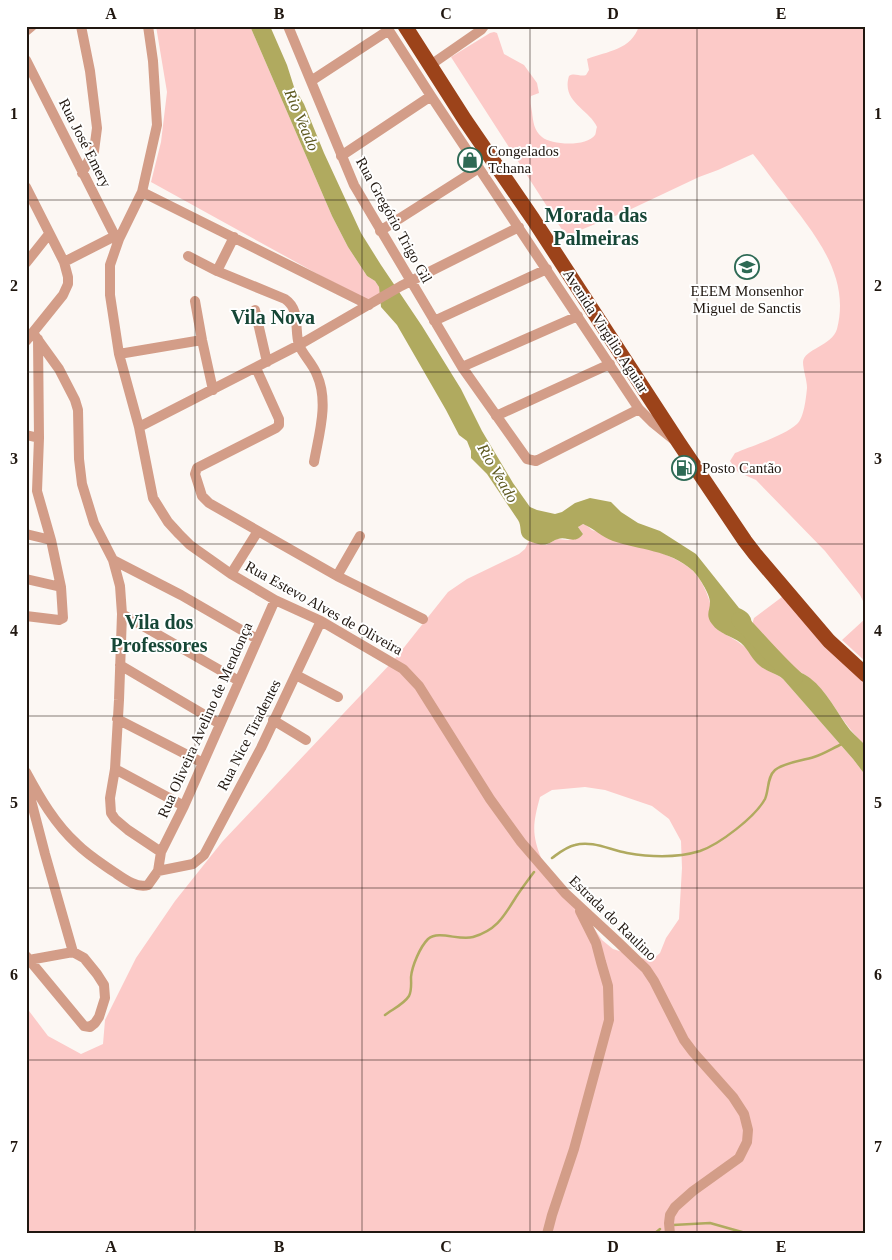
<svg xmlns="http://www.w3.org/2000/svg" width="892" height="1260" font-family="'Times New Roman',serif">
<rect width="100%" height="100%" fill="#fcf7f3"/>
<path fill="#fccac8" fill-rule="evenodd" d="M156 26H250L332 216 348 247 367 276 375 281 379 287 380 293 374 303 323 277 151 182 161 142 167 92Z
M639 26H866V607L860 595 825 551 756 480 738 472 730 461 735 453C751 446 784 436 797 424 804 418 806 398 807 388 807 380 803 370 803 362 804 349 832 346 837 329 851 275 813 232 783 193 773 181 764 167 753 154L718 170 699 177 627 211 566 236 451 57 490 33 494 32 497 33 504 54 524 65 537 83 539 93 531 96C530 102 531 106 532 112 533 121 534 131 542 137 551 145 587 147 595 135 596 134 596 129 597 127 589 109 561 102 569 76 574 72 580 77 586 75L589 70 587 59C608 51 631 50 639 26Z
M582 524 586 525 592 530C617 539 678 553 695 573 708 588 712 610 718 630 728 636 739 641 748 650 752 655 754 661 759 665 766 671 776 673 783 679L853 759 866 776V1234H196V1229L191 1234H26V1007L48 1036 81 1054 103 1044 105 1020 136 958 175 901 222 842 394 660 448 592 467 579 519 554 525 549 529 541 546 545 557 539 568 540 583 534 578 527ZM585 787 605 790 652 806 669 819 681 841 682 868 679 919 666 938 660 953 651 961 613 949 602 940 583 912 542 860C531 834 533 823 540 797L552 790Z
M786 594 866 678V746C860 741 855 735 850 729 837 713 828 693 812 680 793 663 760 666 754 633 752 628 752 623 754 618Z
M866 618V662L842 640Z"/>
<path fill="#b0aa5f" d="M250 26H270L287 65 294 87 304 104 324 153 361 233 381 265 422 326 461 389 482 431 513 483 530 507 537 510 555 514 562 512 575 503 590 498 611 502 621 512 638 523 660 531 696 554 739 608C757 616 749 624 755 639 756 644 760 648 764 652 776 666 795 667 810 678 827 691 837 713 850 730 855 735 861 741 866 746V776L853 759 783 679C776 673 767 672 760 666 752 660 749 650 741 643 732 636 719 634 712 624 705 615 710 611 710 602 710 594 698 575 692 570 670 550 639 550 613 541 602 537 593 528 583 524L578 527 583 534C575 545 567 536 558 539 554 540 551 543 547 544 541 546 529 542 524 538 519 534 522 526 518 520L487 474 471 458V451L467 441 459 435 446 410 397 325 381 307 379 287 375 281 367 276 348 247 332 216Z"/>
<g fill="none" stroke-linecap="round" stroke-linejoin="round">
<path stroke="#b0aa5f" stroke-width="2.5" d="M552 858C559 853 566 847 575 845 592 840 610 850 627 853 650 857 677 858 700 851 720 844 755 817 765 799 769 790 767 777 775 770 785 762 802 761 814 757 824 754 833 748 842 744
M385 1015C393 1009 404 1004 409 996 412 990 411 984 411 977 412 966 420 947 428 939 439 930 459 941 473 937 497 930 504 916 516 897 522 888 528 880 534 872
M673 1225 710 1223 749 1234
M654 1234 660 1229"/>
<path stroke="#b0aa5f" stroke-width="16" d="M739 620C758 639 775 660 795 678"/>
<path stroke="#d39d88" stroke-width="10" d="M81 26 90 71 97 128 94 151 82 173
M148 26 153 61 157 125 142 192 119 239 110 265V295L119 354 139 427 153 498 168 522 179 534 190 545 231 574 275 600 321 621 403 669 419 686 490 799 521 842 565 893 619 943 646 969 654 981 684 1040 693 1052 733 1097 744 1114 748 1130 747 1142 739 1158 693 1191 675 1207 670 1215 669 1223 670 1234
M288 26 354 185 462 367 527 459 536 461 639 409
M386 26 431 96 639 409 652 422 673 439
M26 31 32 26
M26 60 115 236 119 239
M429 66 481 30 484 26
M311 81 389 30
M341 156 431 96
M26 187 64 262 68 277V284L63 295 26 341
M142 192 369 305
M380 231 479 168
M188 256 217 271 285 299C301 310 294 329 299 345 303 355 313 364 317 375 329 402 319 434 314 462
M64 262 115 236
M26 263 49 234
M217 271 234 237
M195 301 202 340 213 390
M255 310 267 362
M434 321 547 269
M33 333 59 369 75 400 78 410 79 459 82 484 94 523 113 560 120 586 122 614 119 700 115 769 110 798 111 813 115 819 128 830 161 852
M119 354 202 340
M462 367 578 316
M256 368 279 419V425L276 428 197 468 195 474 202 496 209 503 337 576 423 619
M496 416 610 364
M139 427 299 345 401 286 519 227
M26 435 39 438
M26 534 51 540
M113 560 181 595 257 639
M231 574 258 531
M337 576 360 536
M26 579 61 587
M275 600 184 806 161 852 158 871 193 864 204 855 261 748 321 621
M122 614 239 681
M26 616 59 620 63 618 61 587 51 540 37 491 39 438 38 339
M120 665 220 724
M296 675 338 697
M117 719 203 763
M273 720 306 740
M115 769 184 806
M26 772C40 798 55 824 77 844 88 855 101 863 114 872 123 878 137 889 148 885L158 871
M26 781 45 854 73 952
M26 956 84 1026 90 1027 95 1023 99 1017 105 998 104 985 97 974 84 958 73 952 29 960
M547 1234 552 1215 574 1149 609 1020 608 986 601 962 596 943 580 911"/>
<path stroke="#9c431a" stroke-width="15" d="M405 26 465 120 533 219 679 443 745 541 755 554 829 641 866 675"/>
</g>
<path fill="none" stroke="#201710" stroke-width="1" stroke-opacity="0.55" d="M195 26V1234M362 26V1234M530 26V1234M697 26V1234M26 200H866M26 372H866M26 544H866M26 716H866M26 888H866M26 1060H866"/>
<defs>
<symbol id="shop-ring" viewBox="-11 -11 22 22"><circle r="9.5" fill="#fff" stroke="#2e6a55" stroke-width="1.5"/><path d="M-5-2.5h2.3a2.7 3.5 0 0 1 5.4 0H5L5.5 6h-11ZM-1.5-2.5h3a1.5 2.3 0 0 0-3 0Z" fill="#2e6a55"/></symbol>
<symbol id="school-ring" viewBox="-11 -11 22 22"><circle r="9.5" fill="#fff" stroke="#2e6a55" stroke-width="1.5"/><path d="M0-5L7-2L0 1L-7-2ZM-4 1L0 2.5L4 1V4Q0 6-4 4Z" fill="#2e6a55"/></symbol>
<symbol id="fuel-ring" viewBox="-11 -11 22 22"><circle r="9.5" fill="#fff" stroke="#2e6a55" stroke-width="1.5"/><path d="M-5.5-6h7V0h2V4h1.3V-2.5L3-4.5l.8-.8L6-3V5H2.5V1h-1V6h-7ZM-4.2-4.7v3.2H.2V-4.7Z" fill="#2e6a55"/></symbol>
</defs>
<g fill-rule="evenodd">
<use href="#shop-ring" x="456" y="146" width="28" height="28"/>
<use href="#school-ring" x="733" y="253" width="28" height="28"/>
<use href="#fuel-ring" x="670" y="454" width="28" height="28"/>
</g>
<g text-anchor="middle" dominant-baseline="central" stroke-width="4" stroke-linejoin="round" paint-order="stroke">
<g font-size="15" fill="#201710" stroke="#fff">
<text transform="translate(85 143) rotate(63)">Rua José Emery</text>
<text transform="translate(394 220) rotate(61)">Rua Gregório Trigo Gil</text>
<text transform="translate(606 331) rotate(57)">Avenida Virgilio Aguiar</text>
<text transform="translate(324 608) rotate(29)">Rua Estevo Alves de Oliveira</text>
<text transform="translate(205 720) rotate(-66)">Rua Oliveira Avelino de Mendonça</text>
<text transform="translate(249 735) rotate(-63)">Rua Nice Tiradentes</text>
<text transform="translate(613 918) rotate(44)">Estrada do Raulino</text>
</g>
<g font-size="15" fill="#201710" stroke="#fff" text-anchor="start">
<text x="488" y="151">Congelados<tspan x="488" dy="17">Tchana</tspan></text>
<text x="747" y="291" text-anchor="middle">EEEM Monsenhor<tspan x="747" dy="17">Miguel de Sanctis</tspan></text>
<text x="702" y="468">Posto Cantão</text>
</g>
<g font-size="16" font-style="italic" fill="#5c581f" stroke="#fff">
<text transform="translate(302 120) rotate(67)">Rio Veado</text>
<text transform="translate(498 473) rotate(60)">Rio Veado</text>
</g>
<g font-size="20" font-weight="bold" fill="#174737" stroke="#fff">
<text x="596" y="215">Morada das<tspan x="596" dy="23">Palmeiras</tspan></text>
<text x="273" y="317">Vila Nova</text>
<text x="159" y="622">Vila dos<tspan x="159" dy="23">Professores</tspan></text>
</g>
</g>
<rect width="892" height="1260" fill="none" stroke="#ffffff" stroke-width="55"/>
<rect x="28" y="28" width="836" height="1204" fill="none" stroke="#201710" stroke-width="2"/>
<g font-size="16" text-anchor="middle" font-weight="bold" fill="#201710">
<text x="111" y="19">A</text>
<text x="279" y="19">B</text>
<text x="446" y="19">C</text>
<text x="613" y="19">D</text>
<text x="781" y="19">E</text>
<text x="14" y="119">1</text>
<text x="878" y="119">1</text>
<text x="14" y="291">2</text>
<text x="878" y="291">2</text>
<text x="14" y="464">3</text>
<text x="878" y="464">3</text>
<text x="14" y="636">4</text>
<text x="878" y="636">4</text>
<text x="14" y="808">5</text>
<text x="878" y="808">5</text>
<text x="14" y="980">6</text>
<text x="878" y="980">6</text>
<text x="14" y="1152">7</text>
<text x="878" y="1152">7</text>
<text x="111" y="1252">A</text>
<text x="279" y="1252">B</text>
<text x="446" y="1252">C</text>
<text x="613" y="1252">D</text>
<text x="781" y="1252">E</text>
</g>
</svg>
